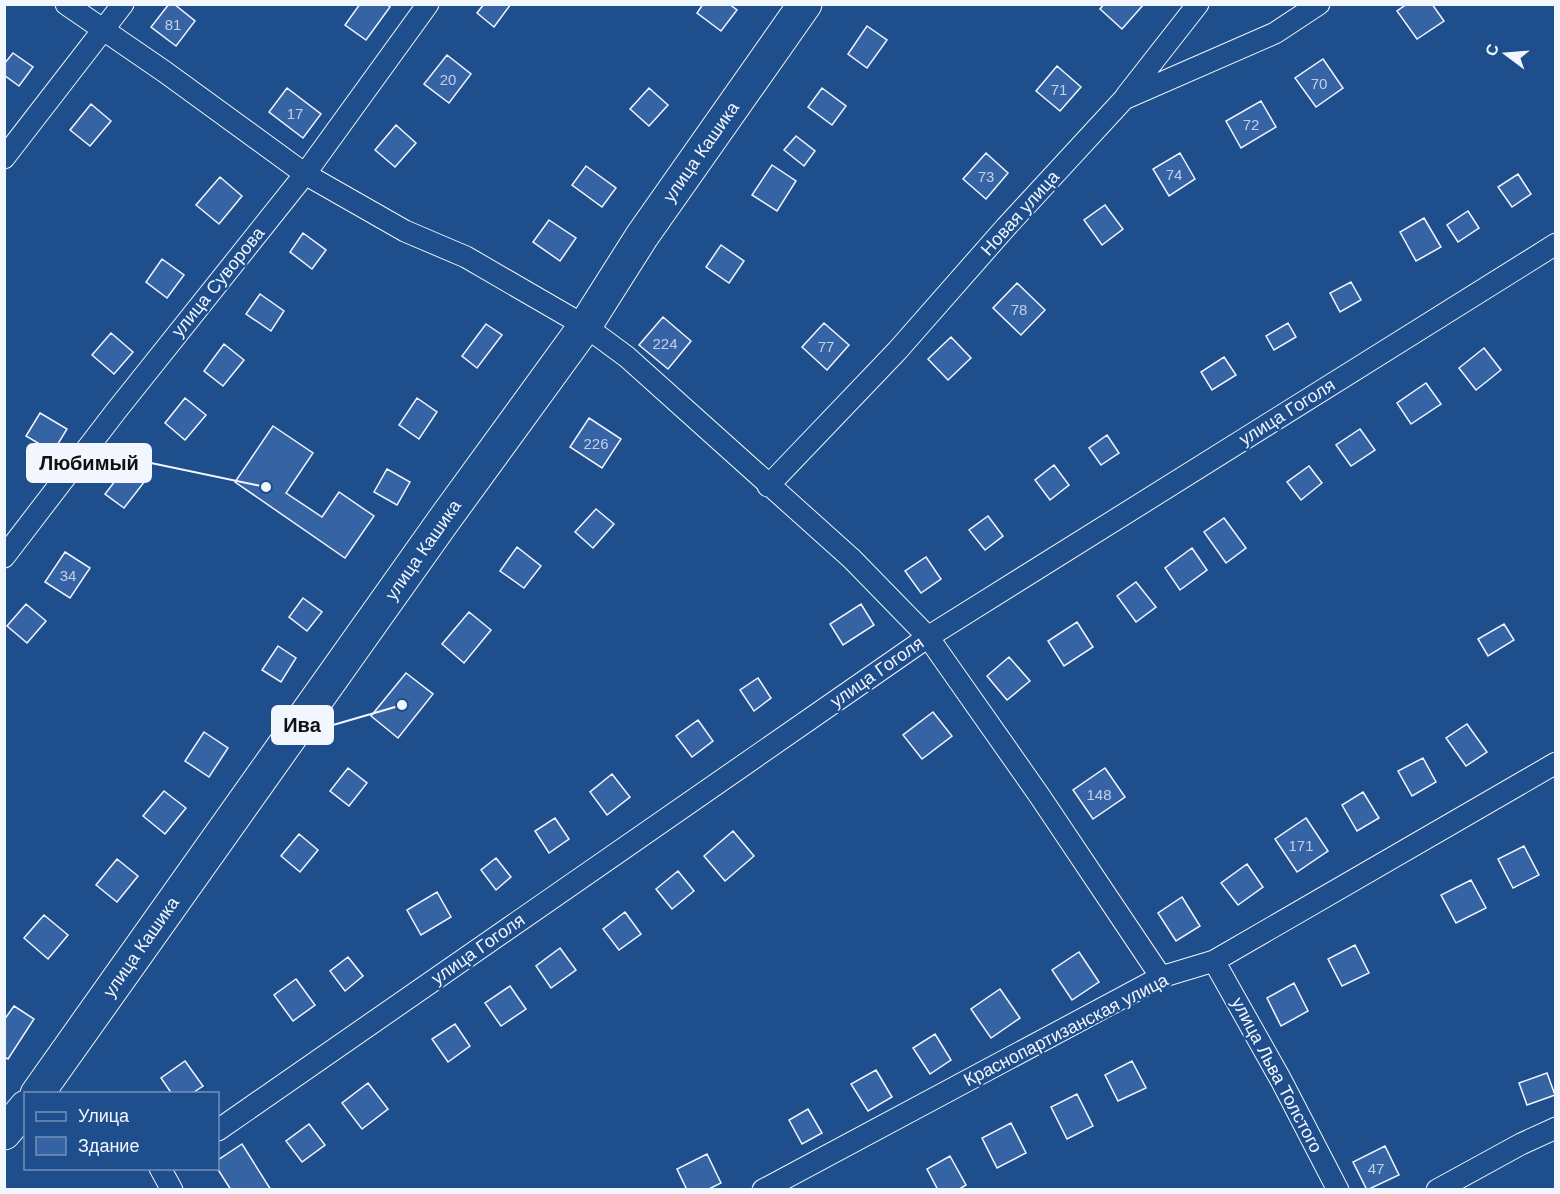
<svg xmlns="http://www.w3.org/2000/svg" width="1560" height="1194" font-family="Helvetica,sans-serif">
<rect width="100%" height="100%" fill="#1f4e8c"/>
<path fill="#3563a3" stroke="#f2f6ff" stroke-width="1.5" d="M169 4H174L195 21 176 46 151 27Z
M360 4H386L390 7 366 40 345 25Z
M484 4H511L494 27 477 13Z
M703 4H729L737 10 721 31 697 13Z
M1104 4H1144L1122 29 1100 9Z
M1407 4H1432L1444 21 1417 39 1397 11Z
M867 26 887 40 867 68 848 54Z
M13 53 33 67 19 86 4 75V64Z
M447 55 471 74 449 103 424 84Z
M1323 59 1343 88 1316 107 1295 78Z
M1057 66 1081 87 1060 111 1036 91Z
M287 88 321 114 303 138 269 112Z
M649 88 668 105 649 126 630 109Z
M822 88 846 106 832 125 808 107Z
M1261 101 1276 127 1241 148 1226 121Z
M91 104 111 121 90 146 70 130Z
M396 125 416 143 395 167 375 150Z
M796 136 815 151 804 166 784 150Z
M986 153 1008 173 986 199 963 179Z
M1180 153 1195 179 1169 196 1153 169Z
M772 165 796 181 777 211 752 195Z
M586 166 616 188 602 207 572 185Z
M1518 174 1531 194 1512 207 1498 187Z
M220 177 242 196 219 224 196 205Z
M1105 205 1123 229 1102 245 1084 220Z
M1468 211 1479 228 1458 242 1447 225Z
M1424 218 1441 247 1416 261 1400 232Z
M549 220 576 238 560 261 533 242Z
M303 233 326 250 312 269 290 252Z
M721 245 744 261 729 283 706 267Z
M162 259 184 275 167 298 146 282Z
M1351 282 1361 300 1340 312 1330 293Z
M1017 283 1045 310 1021 335 993 308Z
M260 294 284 311 271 331 246 314Z
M663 317 691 341 668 369 639 345Z
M824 323 849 345 827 370 802 347Z
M1288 323 1296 337 1274 350 1266 336Z
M486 324 502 335 477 368 462 356Z
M111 333 133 352 114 374 92 355Z
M951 337 971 358 948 380 928 359Z
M224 344 244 360 223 386 204 371Z
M1484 348 1501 370 1476 390 1459 368Z
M1224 357 1236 375 1212 390 1201 372Z
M1426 383 1441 404 1411 424 1397 403Z
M185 398 206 415 185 440 165 423Z
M417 398 437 412 419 439 399 425Z
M40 413 67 429 53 452 26 436Z
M589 418 621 439 602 468 570 447Z
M273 426 313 453 286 493 322 517 339 492 374 516 345 558 235 482Z
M1360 429 1375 450 1351 466 1336 445Z
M1107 435 1119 453 1101 465 1089 448Z
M1054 465 1069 485 1050 500 1035 480Z
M1309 466 1322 483 1301 500 1287 482Z
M126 467 145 481 124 508 105 494Z
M387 469 410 482 397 505 374 492Z
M596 509 614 524 593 548 575 532Z
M988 516 1003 536 985 550 969 530Z
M1224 518 1246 548 1226 563 1204 532Z
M517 547 541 566 524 588 500 571Z
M1192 548 1207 570 1180 590 1165 568Z
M65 552 90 568 70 598 45 582Z
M926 557 941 579 921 593 905 571Z
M1136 582 1156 607 1136 622 1117 596Z
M303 598 322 612 307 631 289 617Z
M26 604 46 621 27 643 7 626Z
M861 604 874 625 843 645 830 624Z
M469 612 491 630 464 663 442 644Z
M1077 622 1093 647 1064 666 1048 641Z
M1504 624 1514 640 1488 656 1478 639Z
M278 646 296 658 281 682 262 670Z
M1009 657 1030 681 1007 700 987 676Z
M406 673 433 694 398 738 371 716Z
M758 678 771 698 754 711 740 690Z
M933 712 952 736 922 759 903 735Z
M698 720 713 741 692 757 676 736Z
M1467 724 1487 752 1466 766 1446 738Z
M204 732 228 748 209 777 185 761Z
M1423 758 1436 782 1412 796 1398 771Z
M348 768 367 783 349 806 330 791Z
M1105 768 1125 797 1093 819 1073 790Z
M612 774 630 797 607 815 590 792Z
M164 791 186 808 165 834 143 816Z
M1363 792 1379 818 1357 831 1342 805Z
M555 818 569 839 549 853 535 831Z
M1306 818 1328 851 1297 872 1275 839Z
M733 831 754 856 725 881 704 856Z
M299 834 318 850 300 872 281 856Z
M1524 846 1539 875 1513 888 1498 859Z
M496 858 511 877 496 890 481 870Z
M117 859 138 876 117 902 96 885Z
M1247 864 1263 887 1238 905 1221 883Z
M678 871 694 891 672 909 656 889Z
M1471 880 1486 908 1456 923 1441 895Z
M437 892 451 917 421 935 407 910Z
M1182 897 1200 926 1176 941 1158 913Z
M625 912 641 934 619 950 603 929Z
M44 915 68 935 48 959 24 938Z
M1355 945 1369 973 1342 986 1328 959Z
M560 948 576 970 551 988 536 966Z
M1079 952 1099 982 1072 1000 1052 970Z
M348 957 363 976 345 991 330 971Z
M296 979 315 1005 293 1021 274 995Z
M1294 983 1308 1011 1281 1026 1267 998Z
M510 986 526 1009 501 1026 485 1003Z
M1000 989 1020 1018 991 1038 971 1009Z
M14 1006 34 1019 8 1059 4 1057V1020Z
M455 1024 470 1046 448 1062 432 1039Z
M935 1034 951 1060 930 1074 913 1048Z
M185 1061 203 1086 191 1094H172L161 1078Z
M1132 1061 1146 1088 1118 1101 1105 1075Z
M876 1070 892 1097 868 1111 851 1084Z
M1547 1073 1555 1095 1527 1105 1519 1083Z
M368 1083 388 1109 362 1129 342 1103Z
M1077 1094 1093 1126 1067 1139 1051 1107Z
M808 1109 822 1133 802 1144 789 1120Z
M1011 1123 1026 1153 997 1168 982 1138Z
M309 1124 325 1145 302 1162 286 1141Z
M242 1144 271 1190H231L217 1168 218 1160Z
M1385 1146 1399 1175 1367 1190 1353 1162Z
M707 1154 721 1183 707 1190H687L677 1169Z
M950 1156 966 1185 958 1190H938L927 1169Z"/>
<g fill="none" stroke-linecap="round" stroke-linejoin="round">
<defs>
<path id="minor" d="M66 4 165 72 305 174 405 231 466 257 585 326 627 357 852 559 928 637 1039 795 1161 977
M1126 96 1198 4
M4 158 123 4
M768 486 897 351 1006 227 1124 99 1275 33 1319 4
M4 557 116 411 305 174 428 4
M1214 961 1281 1080 1338 1190
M218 1130 928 637 1556 244
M160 1168 172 1190
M763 1190 1161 977 1214 961 1556 763
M1437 1190 1521 1144 1556 1128"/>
<path id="trunk" d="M37 1094 444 520 585 326 642 236 805 4
M4 1133 26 1107"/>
</defs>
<use href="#minor" stroke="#f2f6ff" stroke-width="23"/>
<use href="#trunk" stroke="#f2f6ff" stroke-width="35"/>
<use href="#minor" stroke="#1f4e8c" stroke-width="21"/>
<use href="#trunk" stroke="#1f4e8c" stroke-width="33"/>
</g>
<g text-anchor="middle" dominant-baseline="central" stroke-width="4.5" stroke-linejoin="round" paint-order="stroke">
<g font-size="15" fill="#c3d1e8">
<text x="173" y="24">81</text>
<text x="448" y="79">20</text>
<text x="1319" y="83">70</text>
<text x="1059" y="89">71</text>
<text x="295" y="113">17</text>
<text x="1251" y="124">72</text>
<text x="1174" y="174">74</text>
<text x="986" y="176">73</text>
<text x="1019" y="309">78</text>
<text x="665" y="343">224</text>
<text x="826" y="346">77</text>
<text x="596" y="443">226</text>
<text x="68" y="575">34</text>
<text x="1099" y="794">148</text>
<text x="1301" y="845">171</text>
<text x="1376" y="1168">47</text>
</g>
<g font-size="18" fill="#f2f6ff" stroke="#1f4e8c">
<text transform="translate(701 152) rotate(-55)">улица Кашика</text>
<text transform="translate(1020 213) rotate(-48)">Новая улица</text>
<text transform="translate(218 282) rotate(-51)">улица Суворова</text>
<text transform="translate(1287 412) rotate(-32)">улица Гоголя</text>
<text transform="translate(423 550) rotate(-55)">улица Кашика</text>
<text transform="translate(877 672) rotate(-35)">улица Гоголя</text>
<text transform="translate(141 947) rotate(-55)">улица Кашика</text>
<text transform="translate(478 949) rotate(-35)">улица Гоголя</text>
<text transform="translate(1066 1030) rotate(-27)">Краснопартизанская улица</text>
<text transform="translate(1277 1075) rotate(62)">улица Льва Толстого</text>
</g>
</g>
<path fill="none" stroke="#f2f6ff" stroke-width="2" d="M266 487L151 463M402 705L333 725"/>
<g fill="#f2f6ff" stroke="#1f4e8c" stroke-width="2">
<circle cx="266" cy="487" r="6"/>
<circle cx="402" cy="705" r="6"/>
</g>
<g fill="#f2f6ff" stroke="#f2f6ff" stroke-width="2">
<rect x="27" y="444" width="124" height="38" rx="6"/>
<rect x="272" y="706" width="61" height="38" rx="6"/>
</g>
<g font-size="20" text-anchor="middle" font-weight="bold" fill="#111">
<text x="89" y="470">Любимый</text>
<text x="302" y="732">Ива</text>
</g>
<rect width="1560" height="1194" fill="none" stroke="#f2f6ff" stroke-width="12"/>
<rect x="24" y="1092" width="195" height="78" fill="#1f4e8c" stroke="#7391ba" stroke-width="1.5"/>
<rect x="36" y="1112" width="30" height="9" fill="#1f4e8c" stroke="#7391ba" stroke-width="1.5"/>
<text x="78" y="1122" font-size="18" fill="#f2f6ff">Улица</text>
<rect x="36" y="1137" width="30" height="18" fill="#3563a3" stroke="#7391ba" stroke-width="1.5"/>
<text x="78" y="1152" font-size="18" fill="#f2f6ff">Здание</text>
<g transform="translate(1506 54) rotate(286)" stroke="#1f4e8c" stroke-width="4.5" paint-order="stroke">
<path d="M0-4.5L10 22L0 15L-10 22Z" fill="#f2f6ff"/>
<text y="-9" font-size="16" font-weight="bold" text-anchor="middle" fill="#f2f6ff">С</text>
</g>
</svg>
